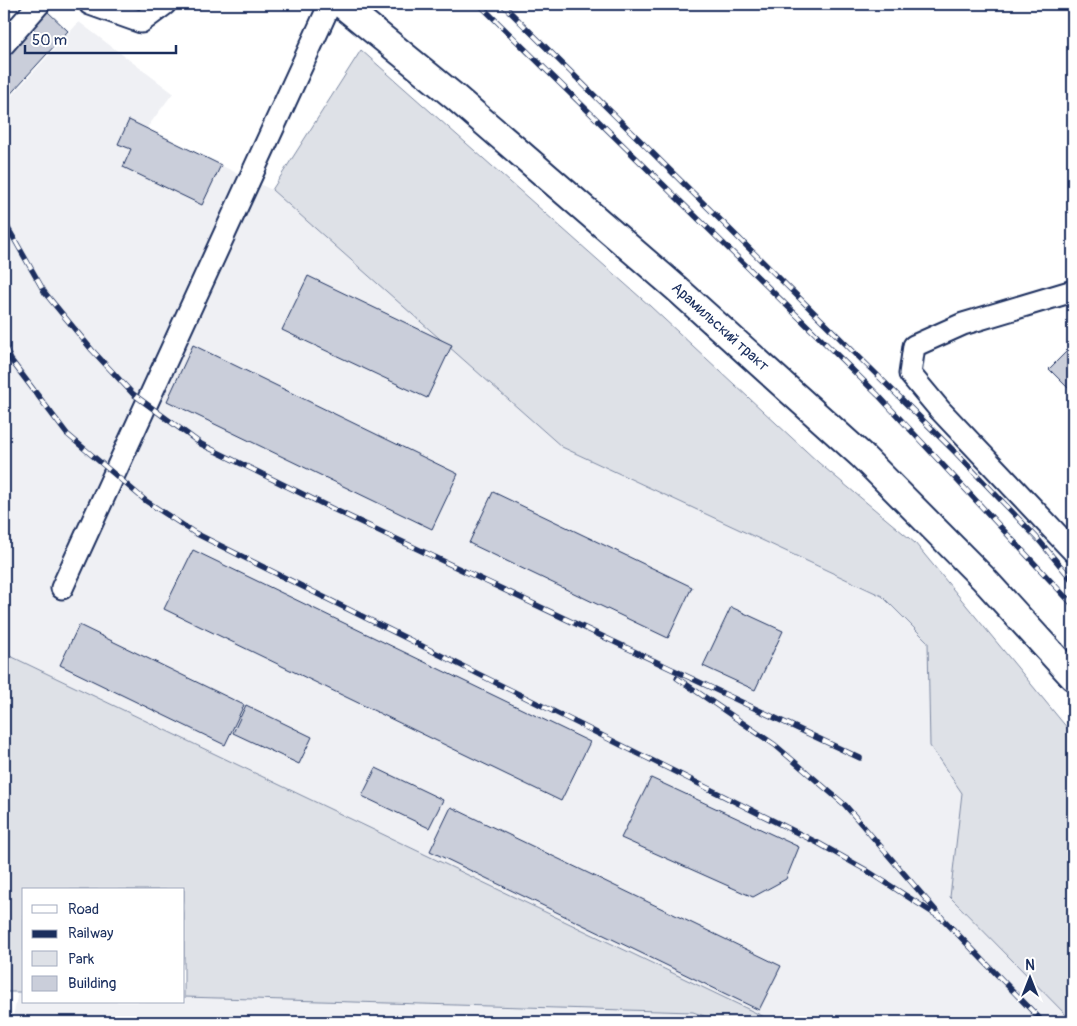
<svg xmlns="http://www.w3.org/2000/svg" width="1077" height="1026" font-family="Pangolin,sans-serif">
<rect width="100%" height="100%" fill="#fff"/>
<filter id="ink" filterUnits="userSpaceOnUse"><feTurbulence type="fractalNoise" baseFrequency=".02" numOctaves="2"/><feDisplacementMap in="SourceGraphic" scale="10" xChannelSelector="R" yChannelSelector="G"/><feConvolveMatrix kernelMatrix="1 2 1 2 8 2 1 2 1" color-interpolation-filters="sRGB"/></filter>
<g filter="url(#ink)">
<path fill="#eff0f4" d="M79 22 173 93 146 129 272 190 562 447 882 596 928 642 930 746 962 793 950 897 1073 1022H775L4 653V104Z
M18 992H24V1002H184V997L694 1012 721 1022H12Z"/>
<path fill="#dee1e7" stroke="#7c88a2" d="M361 50 650 306 819 463 915 543 1073 735V1022L950 897 962 793 930 746 928 642 882 596 562 447 272 190Z
M4 653 775 1022H721L693 1012 184 997V890H24V992H4Z"/>
<path fill="#caceda" stroke="#1b2f5e" d="M47 11 68 31 4 101V60Z
M129 120 221 165 202 205 123 167 131 149 118 144Z
M308 276 452 345 427 398 282 330Z
M193 345 458 474 432 529 167 401Z
M1073 345V393L1049 369Z
M493 492 692 587 668 638 469 543Z
M193 550 590 742 561 801 164 609Z
M731 607 783 631 755 690 703 666Z
M79 625 244 705 225 745 60 665Z
M246 705 312 737 299 764 233 733Z
M376 768 443 800 429 828 362 796Z
M651 778 799 847 786 879 753 897 621 838Z
M451 807 781 966 759 1010 430 851Z"/>
<g fill="none" stroke-linecap="round" stroke-linejoin="round">
<defs>
<path id="minor" d="M90 4 141 22 165 4
M4 44 39 4
M1073 291 963 324 914 346 910 374 940 410 1073 551
M62 588 330 4"/>
<path id="major" d="M341 4 455 97 676 288 861 455 983 578 1073 677"/>
</defs>
<use href="#minor" stroke="#1b2f5e" stroke-width="25"/>
<use href="#major" stroke="#1b2f5e" stroke-width="30"/>
<use href="#minor" stroke="#fff" stroke-width="21"/>
<use href="#major" stroke="#fff" stroke-width="26"/>
<defs>
<path id="rail" d="M479 4 878 395 1073 605
M502 4 956 453 1037 538 1073 581
M4 221 45 293 92 350 133 394 201 444 333 509 860 758
M4 345 11 360 67 434 146 501 195 533 818 843 866 870 944 920
M677 678 775 745 845 805 944 920 1043 1022"/>
</defs>
<use href="#rail" stroke="#1b2f5e" stroke-width="5.5"/>
<use href="#rail" stroke="#fff" stroke-width="4" stroke-dasharray="11" stroke-linecap="butt"/>
</g>
</g>
<g text-anchor="middle" dominant-baseline="central" stroke-width="5" stroke-linejoin="round" paint-order="stroke">
<g font-size="15" fill="#1b2f5e" stroke="#fff">
<text transform="translate(720 327) rotate(42)">Арамильский тракт</text>
</g>
</g>
<rect width="1077" height="1026" fill="none" stroke="#fff" stroke-width="20"/>
<rect x="10" y="10" width="1057" height="1006" fill="none" stroke="#1b2f5e" stroke-width="2" filter="url(#ink)"/>
<rect x="22" y="888" width="162" height="115" fill="#ffffff" stroke="#a4acbf"/>
<rect x="32" y="905" width="25" height="8" fill="#ffffff" stroke="#a4acbf"/>
<text x="68" y="914" font-size="15" fill="#1b2f5e">Road</text>
<rect x="32" y="930" width="25" height="8" fill="#1b2f5e" stroke="#a4acbf"/>
<text x="68" y="938" font-size="15" fill="#1b2f5e">Railway</text>
<rect x="32" y="951" width="25" height="15" fill="#dee1e7" stroke="#a4acbf"/>
<text x="68" y="964" font-size="15" fill="#1b2f5e">Park</text>
<rect x="32" y="976" width="25" height="15" fill="#caceda" stroke="#a4acbf"/>
<text x="68" y="988" font-size="15" fill="#1b2f5e">Building</text>
<g transform="translate(1030 978)" stroke="#ffffff" stroke-width="4" paint-order="stroke">
<path d="M0-4L9 19L0 12L-9 19Z" fill="#1b2f5e"/>
<text y="-8" font-size="14" font-weight="bold" text-anchor="middle" fill="#1b2f5e">N</text>
</g>
<path d="M25 45v8h151v-8" fill="none" stroke="#1b2f5e" stroke-width="2.5"/>
<text x="32" y="45" font-size="15" fill="#1b2f5e" stroke="#ffffff" stroke-width="4" paint-order="stroke">50 m</text>
</svg>
